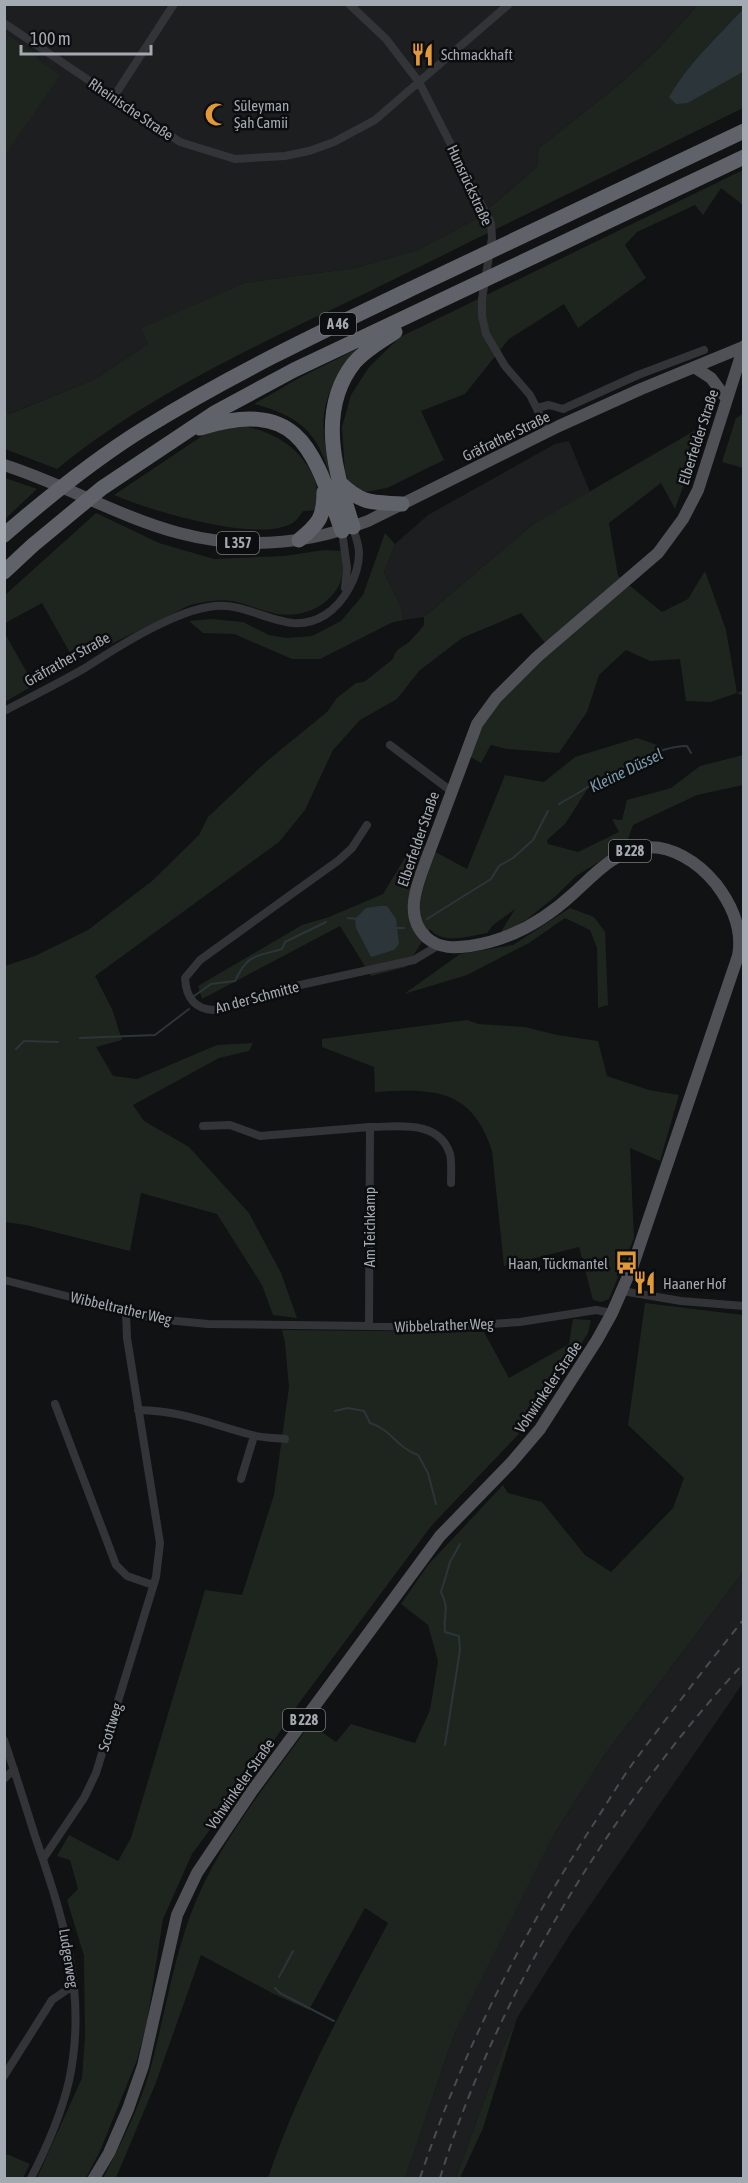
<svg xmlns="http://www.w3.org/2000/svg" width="748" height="2183" font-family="'Asap Condensed',sans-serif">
<rect width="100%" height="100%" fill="#111213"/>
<path fill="#1d1e20" d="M4 5H698L657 50 621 83 539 148 537 167 478 218 418 250 356 268 244 283 143 328 148 344 95 379 8 414H4Z
M569 441 590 492 532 525 424 617 403 620 401 607 384 572 395 544 428 515 555 444Z
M743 1572V1683L571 1933 517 2018 505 2043 456 2178H405L455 2032 553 1836 603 1757Z"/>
<path fill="#1e251e" d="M698 5H743V9L706 48 688 103 743 72V108C617 170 490 232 364 294 258 345 148 394 57 469L5 449 4 414H9L95 379 148 344 142 328 244 283 356 268 418 250 478 218 537 167 539 148 621 83 657 50Z
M9 36 37 55 36 58 60 75 5 155 4 43Z
M743 170V205L721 188 703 215 695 205 637 232 625 245 646 278 578 328 564 304 509 339 465 394 421 411 444 460 387 488 360 493 350 486 345 472 342 427 351 395 369 367 400 337Z
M357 349C308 408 322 439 341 506L339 507C322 448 319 421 254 404L299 378Z
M743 414V468L722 462 736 418Z
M706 424 675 509 661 483 609 523 618 576 662 612 688 599 705 571 726 630 737 693 743 690V696L737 693 711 702 686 701 680 659 650 661 626 650 599 675 587 712 559 753 507 749 491 745 481 763 467 755 481 722 550 649 521 613 462 638 419 671 397 699 360 720 333 750 305 810 279 842 95 976 112 1009 122 1040 96 1047 113 1076 137 1079 217 1045 253 1043 249 1051 219 1058 133 1105 144 1121 189 1147 249 1213 281 1273 297 1318 273 1315 262 1285 217 1214 141 1193 130 1251 26 1225 5 1222V966L35 956 88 930 152 881 199 835 208 817 267 761 327 712 337 698 356 683 364 682 393 659C396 647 403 648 410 641 415 636 420 630 424 625V617L532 525Z
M243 426C275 432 303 449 315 481 318 490 318 501 319 510L303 511C301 514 297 520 294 522 261 545 149 510 114 495L211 430Z
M5 478 37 489 5 519 4 478Z
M96 513 159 543 214 559 284 556 324 550 342 551C343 561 344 573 340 583 329 607 302 618 277 614 262 611 247 604 232 601 218 599 204 602 190 605L75 662 42 603 5 623 4 596Z
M385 533 395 544 384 572 401 607 403 620 391 623 320 659H292L234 634 203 633 189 621 212 619 243 622 269 635 287 638 312 636 341 621 363 595Z
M4 632 34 685 5 702H4Z
M637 738 663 747 645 768 590 785 565 824 547 840 548 844 578 852 619 832 612 819 622 820 627 800 671 788 700 766 743 755V785L697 795 633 825 626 845 576 876 556 896 526 920 499 935 515 909 493 925 487 933C469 936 442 945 430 929L406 967 371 976 340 926 202 999 198 986 302 925 329 917 383 894 415 841 467 869 505 775 544 782 575 757Z
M570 908 594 917 605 932 608 1005 598 1008 597 948 590 930 565 918 529 943 467 975 404 994 460 954 513 945Z
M467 1020 478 1024 525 1027 557 1035 598 1041 607 1076 649 1090 679 1095 660 1161 630 1148 634 1238 609 1299 601 1302 593 1300 579 1247 504 1266 492 1151C471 1087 433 1089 375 1092L374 1067 322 1047V1039Z
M645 1303 743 1315V1572L603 1757 553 1836 455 2032 405 2178H268C298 2089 344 2006 388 1923L365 1908 309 2010 272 1993 201 1955 155 2085 118 2173 116 2178H103C121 2144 139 2108 150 2070 164 2019 172 1966 190 1916 216 1845 267 1785 310 1724L336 1742 351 1724 415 1743 430 1710 438 1661 428 1625 401 1604 428 1565 503 1485 508 1493 542 1502 585 1555 611 1572 673 1508 684 1478 628 1425Z
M573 1319 591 1320 588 1333 536 1416 432 1525 299 1703 261 1760 192 1854 163 1919 147 2022 137 2060 100 2151 86 2178H37L82 2078 85 2036 84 1956 67 1900 78 1889 70 1860 57 1856 69 1835 118 1861 131 1838 205 1590 242 1595 274 1495 289 1387 285 1343 282 1330 484 1332 509 1378 569 1344Z
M517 2018 483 2128 460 2178H456L505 2043Z
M5 2155H9L30 2164 23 2178H5Z"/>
<path fill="#2c353a" d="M743 9V72L688 103 676 104 669 97C688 64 717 37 743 9Z
M380 906H387L396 919 399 944 394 950 371 957 356 928 355 919 366 908Z"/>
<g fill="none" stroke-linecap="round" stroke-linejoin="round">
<path stroke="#2c353a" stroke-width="2" d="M559 804C590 787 652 745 687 746L691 753
M348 918 357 919
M427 919 491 879 499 866 513 858 533 840 548 811
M395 928H404
M194 996 211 984 235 981C248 953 256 957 282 949L285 942 326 922
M80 1038 155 1035 189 1009
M16 1049 24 1041 58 1042
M335 1411 348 1408 364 1411 370 1423C392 1430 396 1447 418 1455L428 1473 436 1504
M445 1745 460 1650 459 1636 445 1632C443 1613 450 1611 441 1592L450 1562 460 1544
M279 1977 293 1951
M275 1988 280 1993 334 2021"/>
<path stroke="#333437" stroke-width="8" d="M349 4 386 39 419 82 491 223 492 238 482 299V316L486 334 505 366 530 395 548 431
M4 23 180 142 235 159 285 156 309 151 334 142 375 120 509 4
M113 98 174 4
M537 408 549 405 563 409 638 375 704 350
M342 531 347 568 345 588
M4 711C31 697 59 683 85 668 119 646 175 610 215 606 254 602 287 639 325 615 344 603 359 576 359 553 359 544 355 536 353 527
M390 745 451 791
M367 825 352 848 339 860 200 960 185 978C186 997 194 1009 214 1010L291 987 414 960 439 945
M203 1126 230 1125 260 1136 370 1127 369 1326
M370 1127C398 1127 439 1119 450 1154 452 1162 451 1174 451 1183
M4 1280 156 1319 208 1324 446 1327 520 1322 596 1310 612 1313
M622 1291 681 1301 744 1306
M55 1404 116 1565 127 1576 153 1585
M138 1410C184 1411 210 1424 252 1435 263 1438 275 1438 285 1439
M241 1479 254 1436
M4 1740C15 1772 25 1804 35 1836 63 1918 88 1993 69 2081 61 2115 47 2147 31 2178
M4 1779 14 1769
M43 1859 84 1798 96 1773 156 1577 160 1543 127 1338 126 1312
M4 2076 52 2000 74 1985"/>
<path stroke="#4f5156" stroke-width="12" d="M694 367 711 378 726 398
M4 465C64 484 119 517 179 533 243 550 306 545 368 521L559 426 641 389 743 347
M94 2178 109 2153 128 2109 143 2066 177 1915 197 1873 252 1791 440 1536 511 1463 540 1429 597 1340 612 1313 633 1265 738 956C743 930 732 905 716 884 699 863 670 843 642 848 613 853 595 874 574 893 545 920 511 940 470 946 455 948 440 949 427 938 405 918 415 890 424 866L477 724 496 698 537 657 658 553 683 519 698 490 744 346"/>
<path stroke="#5f6268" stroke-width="15" d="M200 428C301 397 313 450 342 531
M340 483C363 505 372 502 402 504
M353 527C336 474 316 411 354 363 365 350 381 341 395 332
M4 535C49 496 95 459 145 428 232 374 323 331 415 287 524 235 634 183 744 131
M299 540C319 524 324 517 324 492
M4 572 33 545 102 488 216 412 294 370 744 157"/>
<path stroke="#4a4c50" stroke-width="2" stroke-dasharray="8 6" stroke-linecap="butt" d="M420 2178C461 2055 520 1938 591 1828 605 1807 618 1784 633 1763 669 1715 706 1666 744 1619
M440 2178C496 1996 614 1803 744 1663"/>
</g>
<defs>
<symbol id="restaurant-bare" viewBox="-9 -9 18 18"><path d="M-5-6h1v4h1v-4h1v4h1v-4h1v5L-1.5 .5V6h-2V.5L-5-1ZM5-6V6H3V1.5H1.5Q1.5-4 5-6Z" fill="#e49938" stroke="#0c0d0e" stroke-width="2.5" paint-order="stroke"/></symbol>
<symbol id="mosque-bare" viewBox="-9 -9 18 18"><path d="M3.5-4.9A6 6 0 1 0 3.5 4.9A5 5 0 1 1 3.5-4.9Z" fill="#e49938" stroke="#0c0d0e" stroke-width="2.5" paint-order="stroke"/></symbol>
<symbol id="bus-bare" viewBox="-9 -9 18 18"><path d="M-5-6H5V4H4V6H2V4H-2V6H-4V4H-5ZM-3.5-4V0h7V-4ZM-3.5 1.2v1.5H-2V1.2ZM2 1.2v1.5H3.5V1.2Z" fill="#e49938" stroke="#0c0d0e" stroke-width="2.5" paint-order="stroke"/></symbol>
</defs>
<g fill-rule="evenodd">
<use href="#restaurant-bare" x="406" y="38" width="33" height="33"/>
<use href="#mosque-bare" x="200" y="98" width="33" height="33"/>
<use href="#bus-bare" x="610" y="1246" width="33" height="33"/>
<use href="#restaurant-bare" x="628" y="1266" width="33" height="33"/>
</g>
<g text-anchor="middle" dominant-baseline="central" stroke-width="5" stroke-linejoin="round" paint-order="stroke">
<g fill="#0c0d0e" stroke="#767b81" stroke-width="1.5">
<rect x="320" y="313" width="36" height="22" rx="4.5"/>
<rect x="217" y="532" width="42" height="22" rx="4.5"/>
<rect x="609" y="840" width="42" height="22" rx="4.5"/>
<rect x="283" y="1709" width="42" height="22" rx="4.5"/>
</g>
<g font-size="14" font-weight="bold" fill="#a4aab2">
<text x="338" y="324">A 46</text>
<text x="238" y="543">L 357</text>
<text x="630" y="851">B 228</text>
<text x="304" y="1720">B 228</text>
</g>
<g font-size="15" fill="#a4aab2" stroke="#0c0d0e" text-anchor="start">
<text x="441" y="54">Schmackhaft</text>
<text x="234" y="105">Süleyman<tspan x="234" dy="17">Şah Camii</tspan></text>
<text x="608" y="1263" text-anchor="end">Haan, Tückmantel</text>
<text x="663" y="1283">Haaner Hof</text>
</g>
<g font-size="15" fill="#a4aab2" stroke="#0c0d0e">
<text transform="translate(131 109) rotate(34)">Rheinische Straße</text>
<text transform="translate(470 185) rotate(65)">Hunsrückstraße</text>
<text transform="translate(506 436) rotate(-26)">Gräfrather Straße</text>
<text transform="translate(698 437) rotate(-72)">Elberfelder Straße</text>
<text transform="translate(67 659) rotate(-29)">Gräfrather Straße</text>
<text transform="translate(418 839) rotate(-71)">Elberfelder Straße</text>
<text transform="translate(257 997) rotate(-15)">An der Schmitte</text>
<text transform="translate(369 1227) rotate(-90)">Am Teichkamp</text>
<text transform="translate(121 1308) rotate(13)">Wibbeltrather Weg</text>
<text transform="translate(444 1325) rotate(-2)">Wibbelrather Weg</text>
<text transform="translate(548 1387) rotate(-56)">Vohwinkeler Straße</text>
<text transform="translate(110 1727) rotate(-73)">Scottweg</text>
<text transform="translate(240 1784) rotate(-55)">Vohwinkeler Straße</text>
<text transform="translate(69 1958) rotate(81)">Ludgerweg</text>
</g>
<g font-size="16" font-style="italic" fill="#7c9aac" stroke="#0c0d0e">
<text transform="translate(626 770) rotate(-26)">Kleine Düssel</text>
</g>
</g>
<rect width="748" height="2183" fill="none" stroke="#a4aab2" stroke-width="12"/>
<path d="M21 45v9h130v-9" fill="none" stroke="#a4aab2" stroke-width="3"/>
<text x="30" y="45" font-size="18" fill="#a4aab2" stroke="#0c0d0e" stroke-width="4.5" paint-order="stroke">100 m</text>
</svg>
